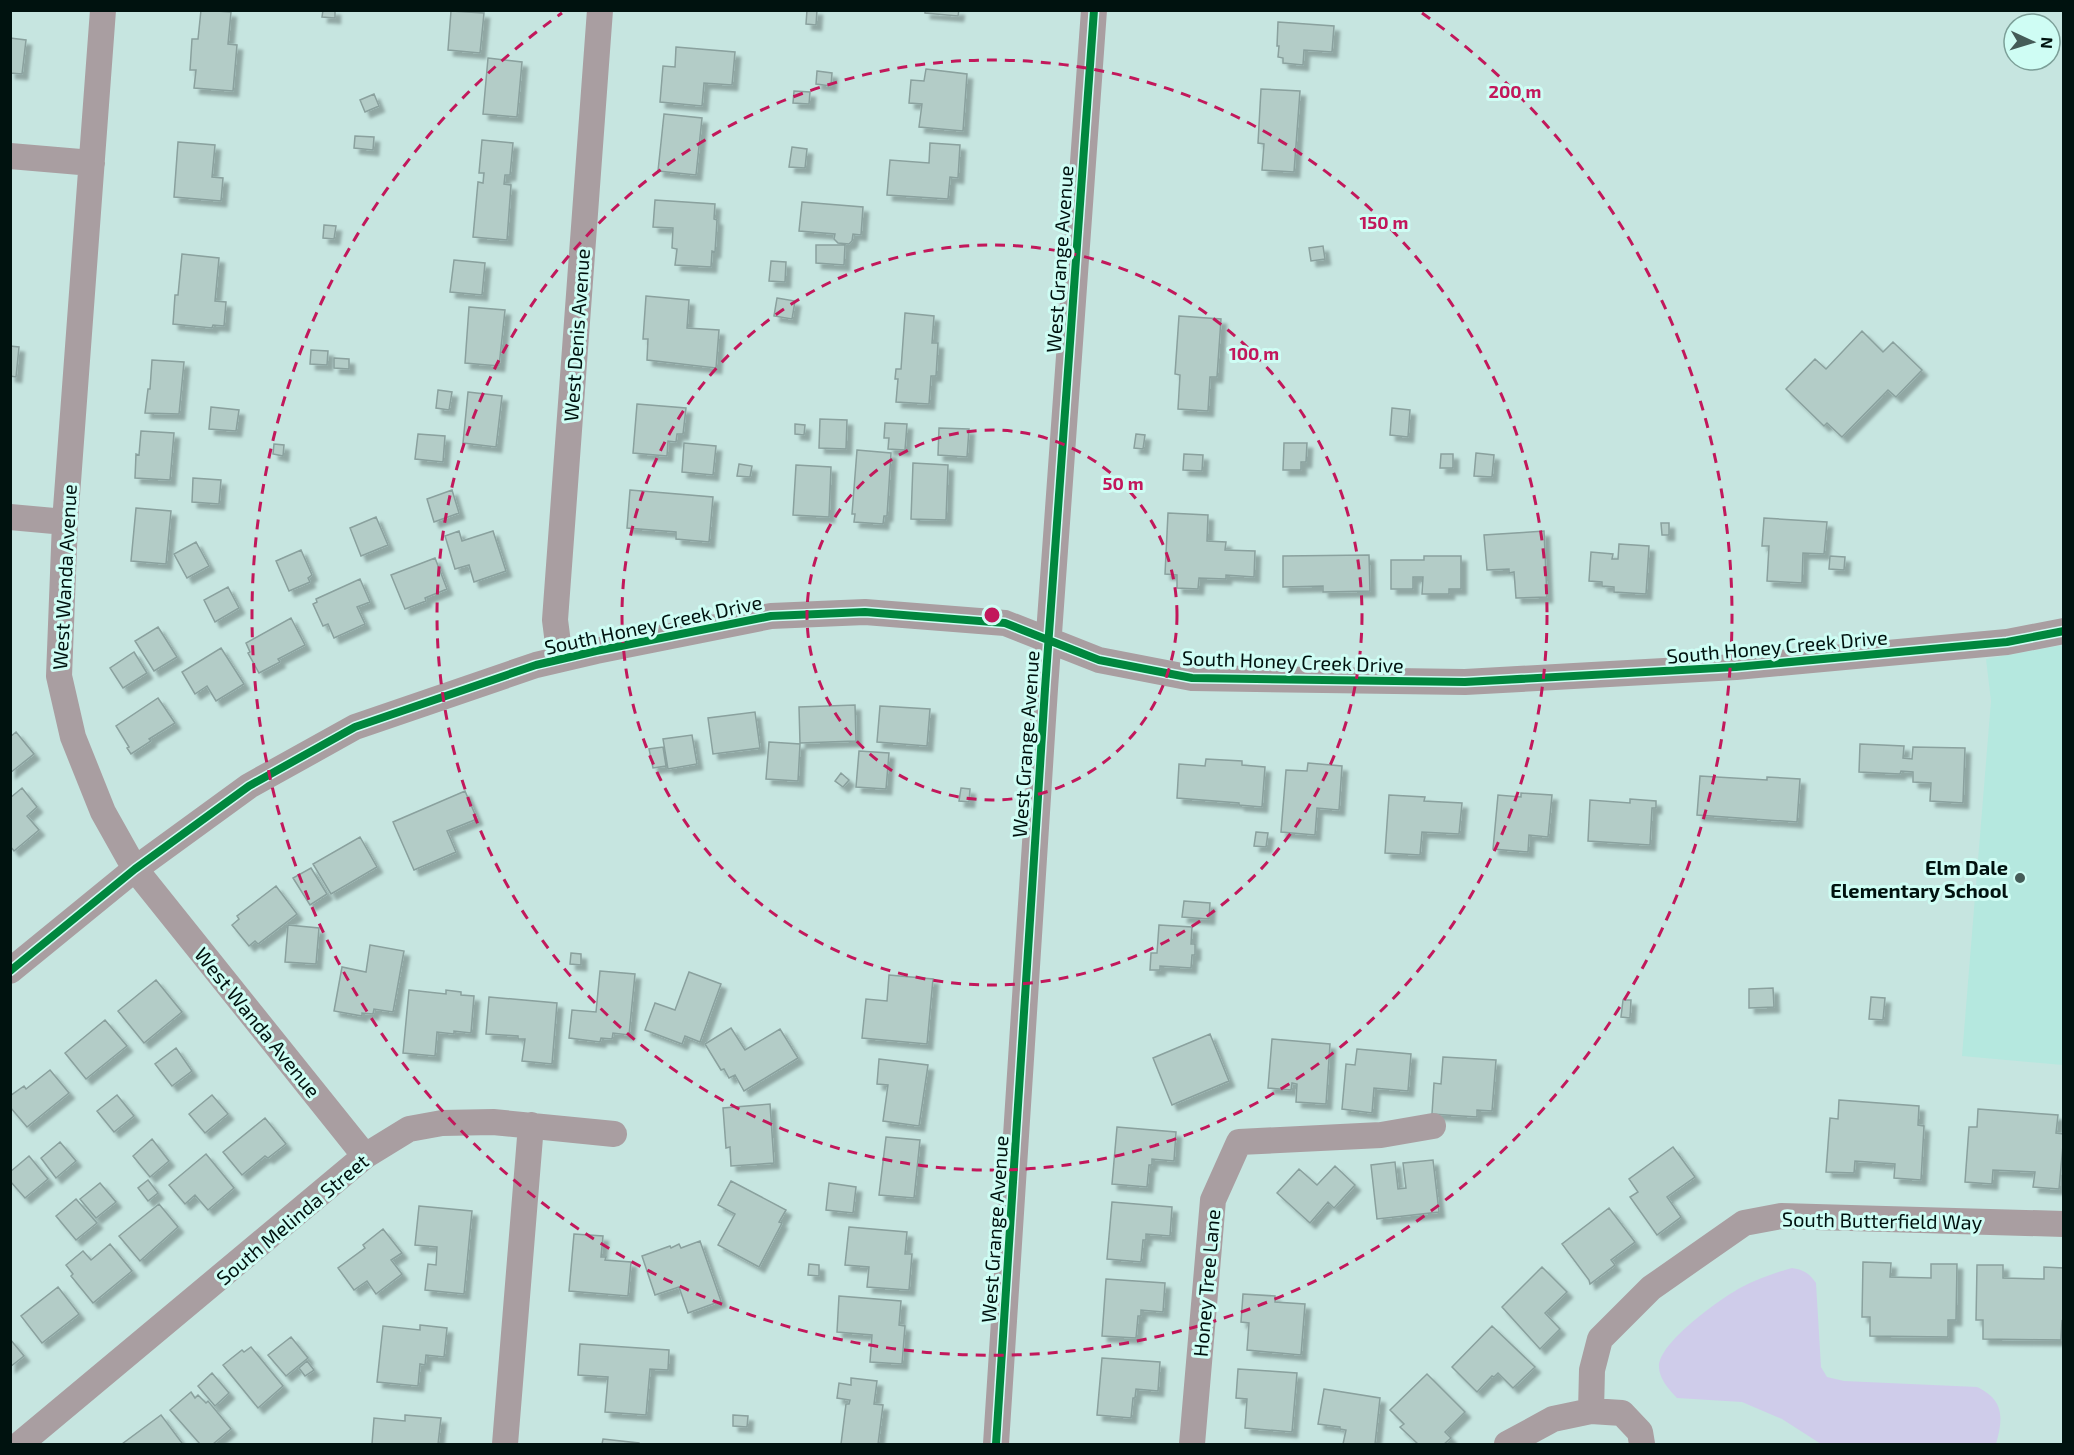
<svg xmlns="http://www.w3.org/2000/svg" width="2074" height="1455" font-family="'Exo 2',sans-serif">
<defs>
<filter id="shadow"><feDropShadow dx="5.5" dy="5.5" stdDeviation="1.5" flood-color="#0004"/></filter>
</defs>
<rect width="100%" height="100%" fill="#c6e5e0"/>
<path fill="#b5e8df" d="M2063 645V1065L1962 1056 1991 701 1986 659Z"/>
<path fill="#cfccea" d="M1792 1268C1804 1270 1809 1273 1816 1283L1821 1367 1827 1377 1844 1381 1977 1387C2005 1400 2003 1419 1996 1444H1821L1782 1419 1742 1402 1677 1398C1669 1390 1659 1378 1659 1367 1658 1343 1720 1299 1740 1288 1757 1279 1774 1273 1792 1268Z"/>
<path fill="#b3ccc7" stroke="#8aa19e" stroke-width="1.5" filter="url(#shadow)" d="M201 10 231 12 228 44 237 45 233 91 194 88 196 70H190L192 39H198Z
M323 10H335V18L322 17Z
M807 10H817L816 25 806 24Z
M925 10H959L958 16 925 13Z
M451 11 484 13 480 53 448 50Z
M1278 22 1334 26 1332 52 1304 50 1303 65 1283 63V58L1278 57 1279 46H1277Z
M10 38 26 40 22 74 10 73Z
M676 47 735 52 732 85 704 83 702 106 660 102 663 66 675 67Z
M488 58 522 62 517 117 483 114Z
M926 69 967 74 963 131 919 127 922 104 909 103 911 80 924 81Z
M817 71 832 73 831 86 816 84Z
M1261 89 1300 91 1294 172 1262 170 1264 144 1258 143Z
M794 91 810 92 809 104 793 103Z
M374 94 379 106 365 112 360 100Z
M664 114 702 118 696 175 658 171Z
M355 136 374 137 373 150 354 148Z
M482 140 513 143 510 175H505L504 184 511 185 507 240 473 237 478 182 483 183 484 173H479Z
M178 142 215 145 212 177 223 178 221 201 174 197Z
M930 143 960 145 958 178 950 177 948 199 887 195 890 160 929 163Z
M792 147 807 149 805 168 789 167Z
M655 200 715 204 714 219 717 220 715 252 712 251 711 267 675 265 677 249 672 248 673 228 653 227Z
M802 202 863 207 861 235 853 234 852 241 849 244 838 243 834 239 835 234 799 231Z
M324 225 336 226 334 239 323 238Z
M816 245H845L844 265 816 263Z
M1323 246 1325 259 1311 261 1309 248Z
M182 254 219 258 215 301 226 302 224 326 213 325 212 328 173 324 175 295H178Z
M454 260 485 263 482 295 450 292Z
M771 261 786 262 785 282 769 281Z
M646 296 689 300 687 328 719 330 716 368 647 360 648 339H643Z
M777 298 795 301 792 319 774 316Z
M469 307 505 310 499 366 465 363Z
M905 313 934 316 932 343H938L936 376H931L929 404 896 402 898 379H895L896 369H901Z
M1179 316 1221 319 1217 377H1210L1208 411 1178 409 1180 375 1175 374Z
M1862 331 1883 352 1893 342 1922 370 1896 397 1888 390 1842 437 1827 423 1824 426 1786 389 1815 359 1826 369Z
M10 346 19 347 16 377 10 376Z
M311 350 328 351 327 365 310 364Z
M334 358 349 359V369L334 368Z
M152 360 184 362 179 414 145 413 148 389H150Z
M438 390 452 392 449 410 436 408Z
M468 392 502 396 496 447 463 443Z
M637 404 686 408 683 434H677L676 442 668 441 667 456 633 453Z
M211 407 239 410 236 431 209 429Z
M1392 408 1410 410 1408 437 1390 435Z
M820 419 847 420 846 449 819 448Z
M885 423 907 424 905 450 888 449 889 438H884Z
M795 424 805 425 804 435 795 434Z
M939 428 969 429 967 457 938 455Z
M141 431 174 433 170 480 135 478 136 454 139 455Z
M418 434 445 436 443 462 415 459Z
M1136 434 1145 435 1143 449 1134 448Z
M684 443 716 446 713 475 682 472Z
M1284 443H1307L1306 462H1301V470H1283Z
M274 444 284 445 283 456 273 454Z
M857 450 891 453 887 516H884L883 524 854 522 855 514H852Z
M1476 453 1494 455 1492 477 1474 476Z
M1184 454 1203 455 1202 471 1183 470Z
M1441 454H1453V468H1440Z
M913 463 948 465 946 520 911 519Z
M739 464 752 466 750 477 737 476Z
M796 465 831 467 829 517 793 515Z
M193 478 221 480 219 504 192 502Z
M452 490 459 513 434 522 427 499Z
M630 490 713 497 709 542 676 539V532L627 528Z
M136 508 171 511 166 564 131 561Z
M1168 513 1208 515 1207 541 1226 542 1225 550 1255 551 1254 577 1226 575V579L1199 578 1198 589 1177 588V575L1165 574Z
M376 517 388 545 361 556 350 528Z
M1764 518 1827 522 1824 554 1803 553 1802 583 1767 581 1769 546H1762Z
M1661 523H1669V535H1662Z
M459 531 462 541 493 531 506 571 474 582 469 565 455 569 445 536Z
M1544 531 1547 597 1516 598 1514 572 1509 573V569L1487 570 1484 535Z
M196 542 209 566 187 578 174 554Z
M1619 544 1649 546 1646 594 1614 592V587L1602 586V582L1589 581 1591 552 1613 554 1612 559H1618Z
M301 550 312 575 308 578 310 582 289 591 276 561Z
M1369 555 1370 591 1323 592V586L1283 587V556Z
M1424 556H1461V589H1449V594H1422L1423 577H1413V589H1391V560H1424Z
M1830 556 1845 557 1844 570 1829 569Z
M435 558 447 589 425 598 426 601 405 609 391 575Z
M360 579 370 602 357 607 365 624 334 638 328 624 323 626 313 604 317 602 316 599Z
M228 587 239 608 215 622 204 600Z
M291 618 305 645 278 659 280 662 259 673 248 653 250 652 246 643Z
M158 627 177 657 154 671 135 641Z
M221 648 244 684 216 701 207 686 195 694 182 672Z
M134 652 147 673 123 688 110 668Z
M158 698 175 723 149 739 151 741 131 754 127 748 129 747 116 726Z
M855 705 856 741 800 743 799 707Z
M880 706 930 709 927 746 877 742Z
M755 712 760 748 713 754 708 718Z
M16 732 34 754 10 773V737Z
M692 735 697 764 668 769 663 739Z
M769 742 800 744 798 781 766 779Z
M1860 744 1904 746 1903 758 1912 759 1913 747 1965 748 1963 803 1930 801 1931 783 1913 782V772L1901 771 1900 774 1859 772Z
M663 747 666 766 653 768 649 749Z
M859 751 889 753 886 789 856 787Z
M1206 759 1242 761V765L1265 767 1262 807 1239 805V803L1177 798 1179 764 1205 766Z
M1308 763 1342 766 1339 810 1317 808 1315 835 1281 832 1286 770 1307 771Z
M841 773 849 780 843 787 835 781Z
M1700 776 1767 780V777L1800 779 1797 822 1697 815Z
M22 788 37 807 27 816 39 830 14 851 10 846V798Z
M961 788 970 789 969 802 959 801Z
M465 791 477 819 447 831 456 852 414 870 393 822Z
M1521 793 1552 795 1548 837 1529 835 1528 852 1493 849 1498 795 1521 797Z
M1389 795 1425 797 1424 801 1462 803 1459 834 1422 832 1420 855 1385 853Z
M1630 799 1656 801V808H1652L1650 845 1588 841 1590 800 1630 803Z
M1256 832 1268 833 1266 847 1254 846Z
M360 837 377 867 331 894 313 864Z
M311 868 327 894 310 905 293 878Z
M276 886 297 914 258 944 255 941 249 946 232 925 239 919 237 916Z
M1184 901 1210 903 1209 919 1182 917Z
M288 925 319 928 316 964 285 962Z
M1159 925 1192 927 1191 944H1195V955H1192L1191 968 1160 966V970H1150L1151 953H1157Z
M370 945 404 951 393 1012 374 1009 373 1014 362 1013V1016L334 1011 342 967 366 972Z
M571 953 581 954V965L570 964Z
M600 971 635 974 629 1035 613 1033 612 1039 601 1038 600 1042 569 1038 572 1010 596 1012Z
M689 972 721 984 700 1042 685 1036 682 1044 645 1030 655 1003 675 1010Z
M889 975 933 979 927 1044 862 1038 866 999 887 1001Z
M156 980 182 1012 144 1043 118 1011Z
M1773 988 1774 1007 1749 1008V989Z
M409 990 446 994V990L461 992V995L474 996 471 1033 454 1031V1034L437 1032 435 1056 403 1053Z
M489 997 557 1003 552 1064 522 1061 525 1039H518V1036L486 1034Z
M1871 997 1885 998 1883 1020 1869 1019Z
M1623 1000H1631L1630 1018 1621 1017Z
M105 1020 127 1046 86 1079 65 1053Z
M731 1028 745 1050 780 1029 798 1058 744 1091 735 1075 729 1078 724 1069 721 1070 705 1044Z
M1210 1034 1229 1081 1172 1105 1153 1058Z
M1272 1039 1330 1044 1326 1104 1296 1102 1297 1084 1292 1083 1291 1090 1268 1088Z
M176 1048 192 1071 172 1086 155 1064Z
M1357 1049 1411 1054 1408 1091 1374 1088 1372 1113 1342 1109 1346 1064 1355 1065Z
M1443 1057 1496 1060 1492 1111 1477 1110V1117L1432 1114 1434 1083 1441 1084Z
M879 1059 928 1065 919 1126 883 1121 888 1085 877 1084Z
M50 1070 69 1093 27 1127 10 1107V1096L24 1086 26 1089Z
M117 1095 134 1116 114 1132 97 1111Z
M212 1095 228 1114 205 1133 189 1114Z
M1839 1100 1919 1106 1918 1125 1924 1126 1921 1180 1894 1178 1895 1164 1855 1161 1854 1173 1826 1172 1830 1118 1838 1119Z
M770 1104 774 1163 731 1166 730 1147 726 1148 723 1108Z
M1978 1109 2058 1115 2056 1133 2064 1134 2059 1189 2033 1187 2035 1172 1993 1170 1992 1184 1965 1182 1969 1127H1977Z
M265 1118 286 1144 268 1158 265 1156 242 1175 223 1152Z
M1117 1127 1176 1132 1174 1161 1152 1159V1165H1149L1147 1187 1112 1184Z
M886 1137 920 1140 914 1198 879 1195Z
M152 1139 169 1161 150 1177 133 1156Z
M60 1142 76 1161 56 1178 41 1158Z
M1673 1147 1695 1177 1667 1197 1681 1217 1657 1235 1630 1197 1638 1192 1629 1179Z
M206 1154 234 1188 208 1210 195 1195 185 1204 169 1185Z
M29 1156 48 1179 25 1198 10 1181V1172Z
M1433 1160 1439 1212 1377 1219 1371 1165 1395 1162 1398 1189 1406 1188 1403 1163Z
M1335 1166 1355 1185 1334 1208 1328 1202 1310 1223 1277 1193 1299 1169 1317 1185Z
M148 1180 158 1193 148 1201 138 1188Z
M731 1181 786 1210 779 1222 782 1223 759 1267 718 1245 735 1214 718 1205Z
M100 1183 116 1202 96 1218 80 1199Z
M829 1183 856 1187 853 1213 826 1210Z
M76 1199 97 1223 76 1240 56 1216Z
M1112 1202 1172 1207 1170 1236 1146 1234V1240H1143L1141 1262 1107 1259Z
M159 1204 178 1227 140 1261 119 1236Z
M419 1206 472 1211 464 1294 425 1290 428 1264 436 1265 437 1247 415 1245Z
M1609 1208 1635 1242 1611 1260 1615 1265 1590 1284 1589 1280 1562 1244Z
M849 1227 907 1232 905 1254H912L909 1290 867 1287 869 1267 845 1265Z
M383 1229 402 1253 391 1260 402 1274 376 1294 367 1281 354 1290 338 1268 365 1248 363 1245Z
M574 1234 603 1236 601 1257H606L605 1260 631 1262 628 1296 569 1291Z
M700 1241 721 1301 688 1313 679 1287 655 1295 642 1256 670 1246 671 1248 679 1244 681 1248Z
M110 1244 132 1271 93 1303 71 1276 73 1274 66 1265 83 1251 91 1260Z
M1863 1262 1891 1263 1890 1277 1931 1278V1264H1957L1956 1320H1948V1337L1870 1336V1317H1862Z
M809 1264 819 1265V1276L808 1275Z
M1977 1265H2003V1278L2044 1279V1267L2064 1268V1322L2062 1321 2061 1340 1983 1339V1320H1976Z
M1542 1267 1567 1292 1545 1313 1560 1329 1540 1349 1502 1307Z
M1106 1279 1165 1283 1163 1312 1141 1310V1316H1138L1136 1338 1102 1336Z
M58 1287 79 1314 42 1343 21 1316Z
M1243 1294 1275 1296V1302L1305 1304 1301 1355 1247 1350 1249 1323 1241 1322Z
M839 1296 901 1301 899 1325 905 1326 902 1364 870 1362 872 1335 837 1332Z
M420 1325 447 1328 444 1357 426 1355 425 1365 420 1364 418 1386 377 1382 383 1326 420 1330Z
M1492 1326 1535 1367 1513 1388 1498 1373 1494 1377 1492 1376 1477 1392 1452 1367Z
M291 1337 308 1358 286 1376 268 1355Z
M10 1339 24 1356 10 1367Z
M580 1344 669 1350 668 1370 650 1369 646 1415 605 1412 608 1377 578 1375Z
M251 1347 283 1386 258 1408 223 1365 242 1350 244 1352Z
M1102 1358 1160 1362 1158 1391 1136 1389 1135 1398H1133L1131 1418 1097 1415Z
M307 1361 314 1370 305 1376 299 1368Z
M1238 1369 1297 1373 1292 1432 1245 1428 1247 1399 1236 1398Z
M212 1373 229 1393 215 1406 198 1386Z
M1427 1374 1465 1412 1445 1432 1451 1438 1444 1444H1418L1400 1427 1404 1424 1390 1410Z
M851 1378 877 1381 874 1404 883 1405 878 1444H841L846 1404H849L850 1400 837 1398 839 1383 851 1385Z
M1324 1389 1380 1398 1375 1444H1343L1346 1430 1340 1429V1427L1318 1424Z
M191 1392 195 1398 198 1395 206 1403 208 1401 231 1429 213 1444H200L170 1410Z
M161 1415 182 1443 179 1444H122Z
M405 1415 441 1418 438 1444H372L374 1418 405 1421Z
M733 1415 748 1416 747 1427 733 1426Z
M603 1439 639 1443V1444H602Z"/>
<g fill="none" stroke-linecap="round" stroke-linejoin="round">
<path stroke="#a99ea1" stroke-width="26" d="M103 10 65 522 59 676 73 737 103 812 135 869 365 1156
M10 156 92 163
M10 517 65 522
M560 659 555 620 600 10
M10 971 135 869 249 786 355 727 536 665 596 651 771 616 865 612 1005 623 1099 660 1192 678 1465 682 1736 667 2007 642 2064 631
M1591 1411 1592 1370 1600 1339 1651 1288 1744 1223 1781 1216 2064 1224
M20 1444 365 1156 409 1129 442 1123 493 1122 614 1134
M505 1444 531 1125
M996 1444 1045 689 1094 10
M1192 1444 1213 1200 1239 1142 1381 1135 1433 1126
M1507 1444 1553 1419 1591 1411 1622 1413 1640 1432 1642 1444"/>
<defs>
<path id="cycleway" d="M10 971 135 869 249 786 355 727 536 665 596 651 771 616 865 612 1005 623 1099 660 1192 678 1465 682 1736 667 2007 642 2064 631
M996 1444 1045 689 1094 10"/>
</defs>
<use href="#cycleway" stroke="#cffdf4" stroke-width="11"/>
<use href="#cycleway" stroke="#00873e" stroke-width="8"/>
</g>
<g fill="none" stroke="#c2185b" stroke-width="3" stroke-dasharray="10 8">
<circle cx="992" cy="615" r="185"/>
<circle cx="992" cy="615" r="370"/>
<circle cx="992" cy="615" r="555"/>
<path d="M1422 13A740 740 0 1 1 562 13"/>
</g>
<circle fill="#455c58" stroke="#cffdf4" stroke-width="2" cx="2020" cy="878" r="6"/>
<g text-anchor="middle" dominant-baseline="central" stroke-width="6" stroke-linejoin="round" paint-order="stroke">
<g font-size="20" fill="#00120f" stroke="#cffdf4">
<text transform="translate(1059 259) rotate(-86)">West Grange Avenue</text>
<text transform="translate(576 335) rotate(-86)">West Denis Avenue</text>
<text transform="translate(64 577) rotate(-87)">West Wanda Avenue</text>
<text transform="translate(653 624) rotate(-12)">South Honey Creek Drive</text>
<text transform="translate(1777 646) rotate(-5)">South Honey Creek Drive</text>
<text transform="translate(1293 661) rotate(2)">South Honey Creek Drive</text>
<text transform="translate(1025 744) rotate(-86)">West Grange Avenue</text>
<text transform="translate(258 1022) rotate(51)">West Wanda Avenue</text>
<text transform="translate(292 1219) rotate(-40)">South Melinda Street</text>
<text transform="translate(1882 1220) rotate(1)">South Butterfield Way</text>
<text transform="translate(994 1229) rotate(-86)">West Grange Avenue</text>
<text transform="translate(1206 1283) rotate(-85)">Honey Tree Lane</text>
</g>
<g font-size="20" font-weight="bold" fill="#00120f" stroke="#cffdf4" text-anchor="end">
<text x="2008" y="867">Elm Dale<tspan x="2008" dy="23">Elementary School</tspan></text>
</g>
</g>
<circle cx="992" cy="615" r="9" fill="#c2185b" stroke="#cffdf4" stroke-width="3"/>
<g font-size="18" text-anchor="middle" font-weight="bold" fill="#c2185b" stroke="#cffdf4" stroke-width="6" stroke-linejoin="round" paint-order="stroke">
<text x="1515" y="98">200 m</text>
<text x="1384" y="229">150 m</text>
<text x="1254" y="360">100 m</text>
<text x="1123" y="490">50 m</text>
</g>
<rect width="2074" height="1455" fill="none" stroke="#00120f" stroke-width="24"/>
<g transform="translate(2032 42) rotate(94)"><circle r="28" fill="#cffdf4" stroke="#7c9f98" stroke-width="1.5"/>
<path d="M0-4.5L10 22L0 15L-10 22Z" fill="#455c58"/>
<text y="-9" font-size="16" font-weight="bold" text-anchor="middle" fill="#00120f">N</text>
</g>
</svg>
